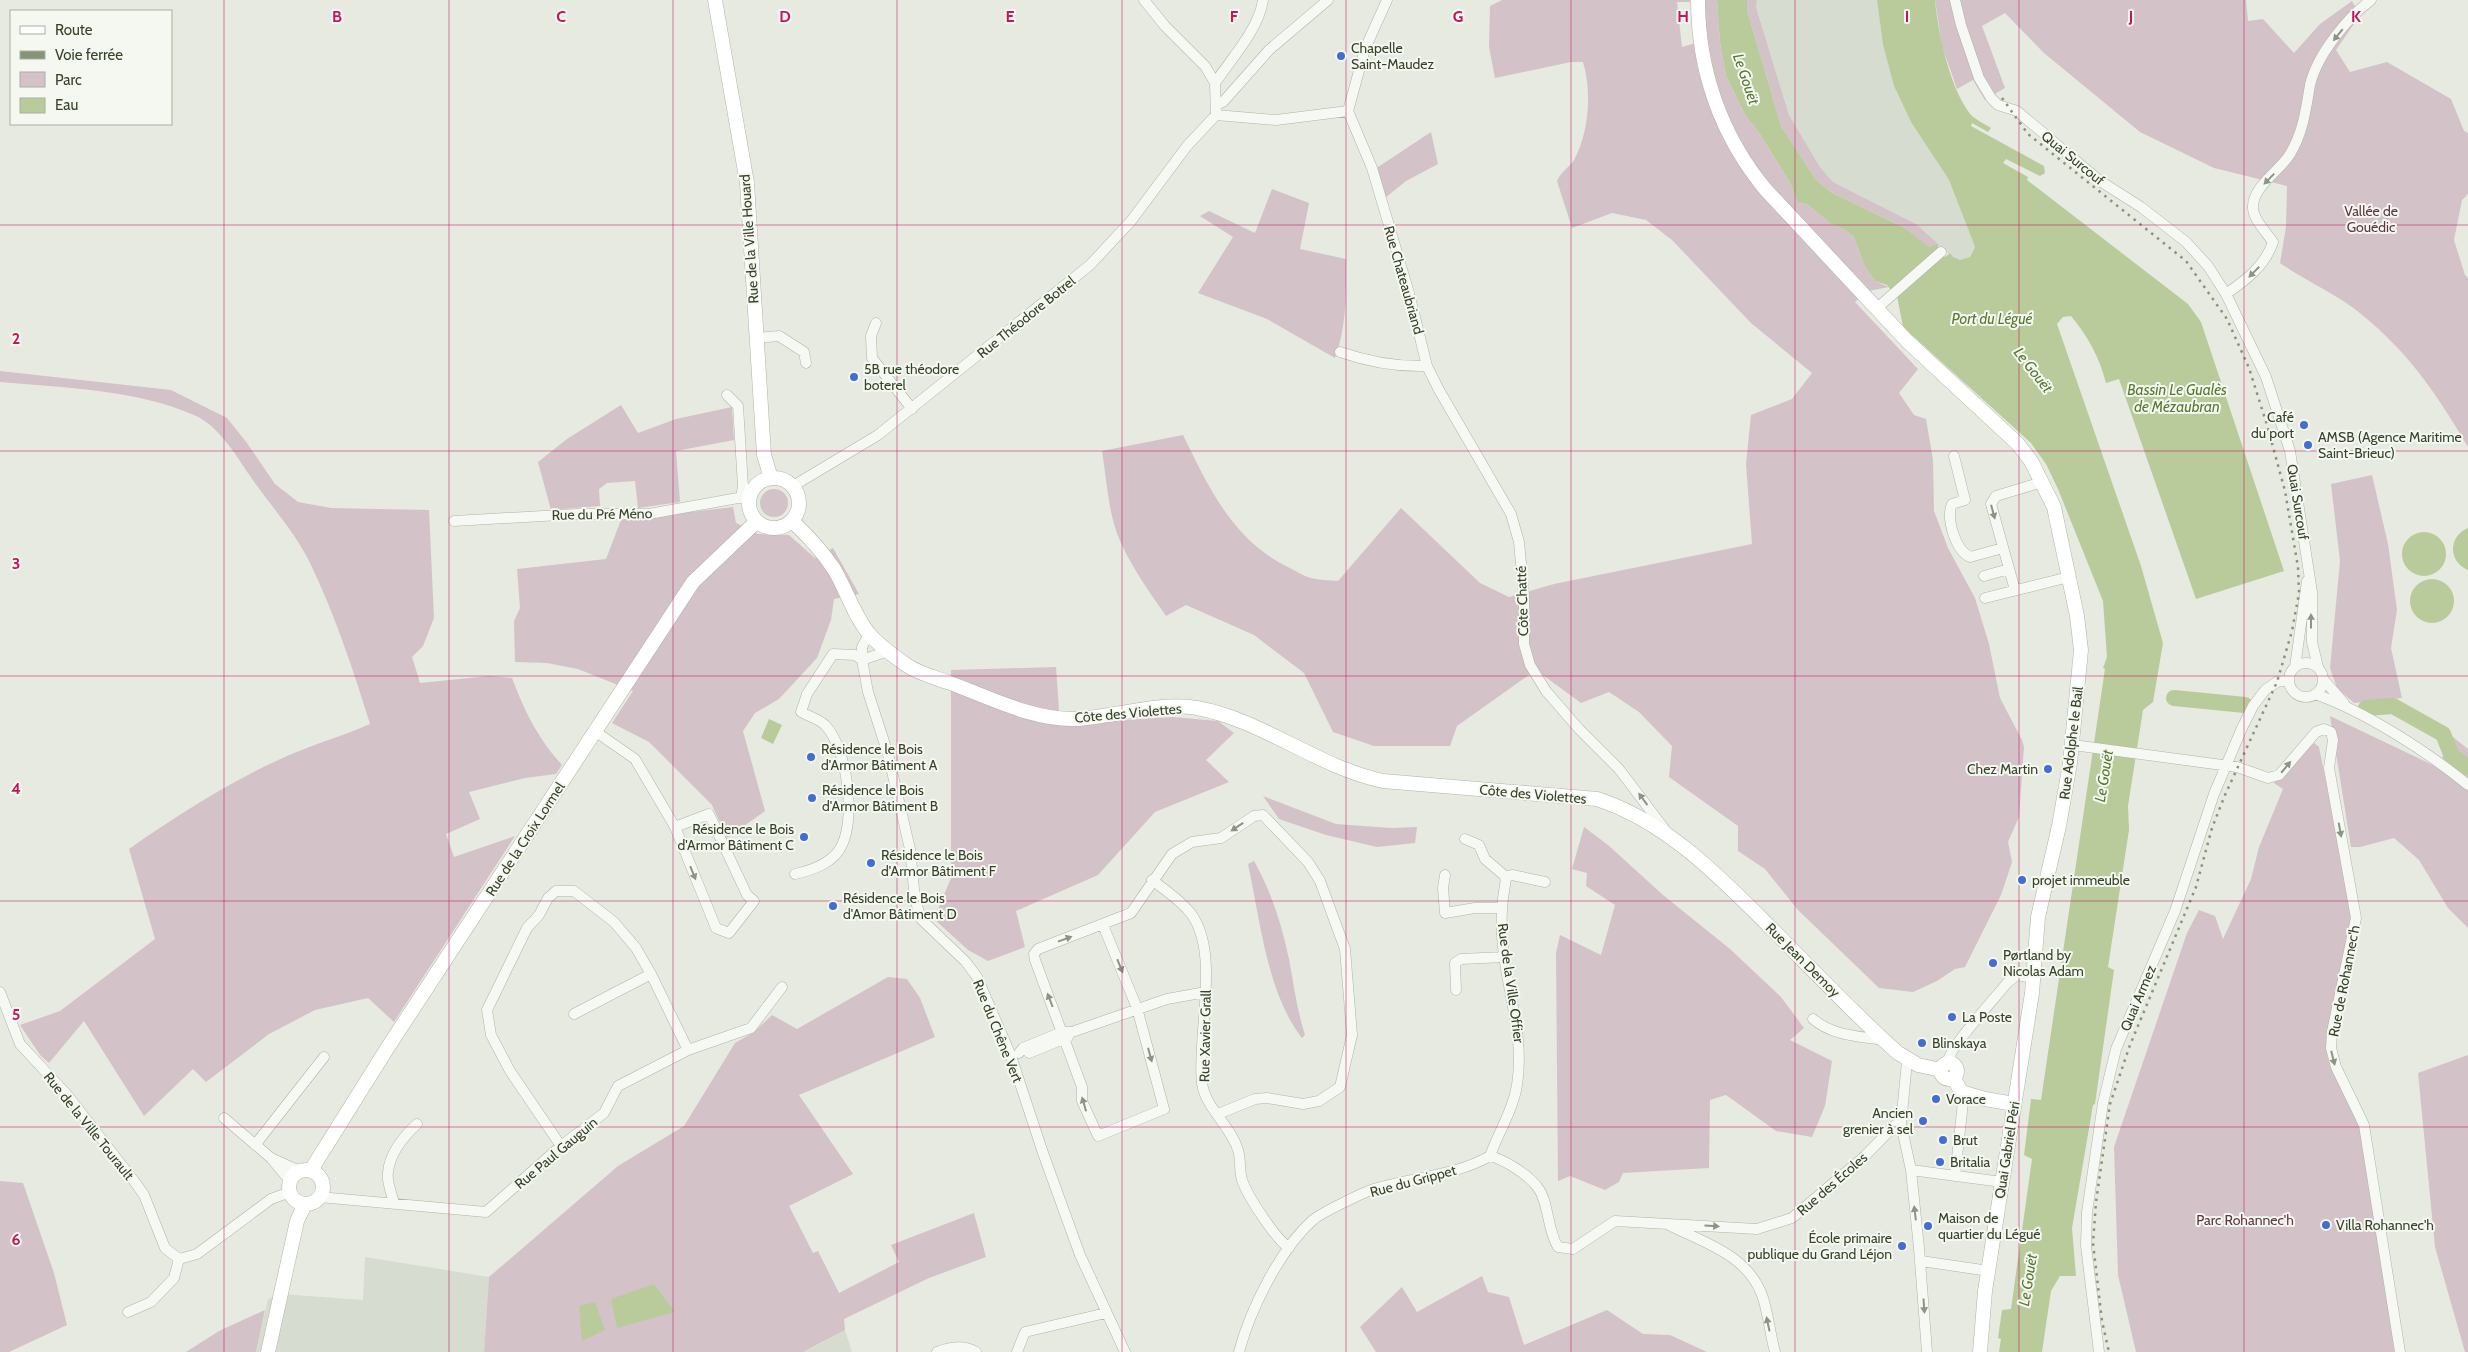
<svg xmlns="http://www.w3.org/2000/svg" width="2468" height="1352" font-family="Cabin,sans-serif">
<rect width="100%" height="100%" fill="#e6eae1"/>
<path fill="#d6dccf" d="M1757 0H1877L1883 45 1894 86 1911 122 1949 180 1975 247 1970 257 1960 260 1956 259 1939 247 1916 224 1833 182 1820 167 1789 115 1756 7Z
M365 1257 489 1277 484 1352H256L268 1299 281 1294 363 1300Z
M845 1330 852 1352H803L823 1342Z"/>
<path fill="#d4c2c9" d="M1502 0H1690V2H1677L1682 47 1703 41V0H1717L1720 43 1726 76 1745 115 1760 134 1789 181 1798 203 1807 204 1831 224 1844 229 1854 237 1864 265 1875 281 1889 287 1868 291 1855 302 1918 369 1899 393 1914 415 1926 419 1933 460 1934 511 1948 548 1975 598 1989 644 2000 698 2022 740 2024 747 2019 817 2008 842 2012 862 2001 895 1965 967 1955 969 1937 981 1913 992 1879 988 1798 910 1765 869 1738 851V826L1669 777 1672 746 1639 712 1609 692 1581 703 1536 670 1457 726 1450 746H1374L1333 732 1304 673 1254 635 1186 605 1166 616C1150 593 1133 569 1121 543 1108 515 1107 481 1102 451L1183 435C1209 488 1233 541 1290 568 1296 571 1303 576 1311 578 1319 580 1329 580 1338 581L1401 508 1480 583 1509 597 1554 584 1752 544 1746 464 1751 415 1792 399 1812 373 1751 323 1672 240 1646 220 1612 213 1572 228 1557 181C1562 170 1569 168 1574 160 1589 133 1592 91 1583 62H1571L1495 78 1489 47 1490 6Z
M1747 0H1757L1756 7 1789 115 1820 167 1833 182 1916 224 1938 244 1929 248 1905 228 1832 193 1816 180 1781 126 1747 10Z
M1935 0H2246L2248 21 2263 19 2294 53 2320 24 2352 1 2360 15 2336 50 2350 72 2387 62 2451 99 2464 131 2468 133V194L2462 200 2454 240 2465 275 2468 278V447C2435 391 2405 347 2352 307 2329 291 2303 279 2280 263L2286 227 2287 186 2214 168 2140 132 2044 53 2005 13 1982 26 2005 88 1985 100 1973 80 1957 89 1942 46Z
M1431 132 1438 164 1406 181 1385 198 1375 169Z
M1272 189 1309 203 1300 249 1346 259C1346 293 1347 325 1335 358L1267 319 1198 293 1233 237 1200 216 1209 211 1255 233Z
M0 371 171 390 227 418 247 443 275 484 298 502 331 508 429 510 434 618 423 646 412 657 420 683 489 676 512 678C525 712 537 737 562 765L556 774 525 778 469 792 480 819 446 834 454 857 515 836 394 1022 368 998 315 1010 269 1034 206 1082 193 1069 144 1116 84 1021 49 1063 40 1055 20 1025 60 1011 155 939 129 849C179 814 231 781 287 756 314 744 343 736 370 724 353 669 335 615 310 563 295 532 270 505 250 476 236 455 218 425 194 415 134 389 64 388 0 382Z
M621 405 638 433 676 419 732 407 734 440 676 451 680 502 638 508 635 481 607 483 599 489 600 506 551 510 538 462 567 439Z
M2372 475 2388 544 2397 610 2391 648 2402 698 2354 703 2337 688 2330 668 2340 561 2331 484Z
M760 503a14 14 0 1 1 28 0a14 14 0 1 1-28 0Z
M733 507 736 523 758 534 789 535 815 558 833 548 859 594 834 599 831 620 817 658 779 699 755 713 743 731 765 811 727 838 712 805 649 742 612 723 633 691 578 669 547 663 515 662 514 621 520 608 517 569 606 559 621 520Z
M1056 667 1060 724 1173 717 1218 721 1234 733 1206 760 1229 782 1155 812 1098 875 1016 911 1025 947 988 961 968 950 934 919 951 878V670Z
M2330 716 2437 767 2453 737 2468 749V928L2448 908 2419 860 2394 838 2360 847H2351Z
M2314 743 2319 747 2353 917 2327 1053 2330 1066 2348 1097 2361 1130 2396 1352H2136L2118 1275 2114 1147 2187 933 2199 910 2215 916 2223 939 2251 879 2259 847 2283 789 2274 783Z
M1263 796 1336 824 1391 828 1417 827 1415 843 1377 847 1326 835 1279 819Z
M1584 827 1608 845 1663 895 1730 949 1781 997 1804 1028 1790 1040 1832 1061 1825 1106 1812 1137 1776 1131 1726 1095 1710 1100 1709 1168 1623 1173 1619 1182 1605 1190 1570 1176 1558 1181 1556 953 1560 935 1601 955 1615 905 1586 886 1587 873 1572 869Z
M1254 861C1271 891 1282 925 1289 959 1294 986 1297 1010 1305 1035L1302 1038C1267 994 1260 919 1248 864Z
M888 977 907 979 920 998 935 1037 799 1095 853 1174 789 1206 813 1253 818 1251 839 1293 899 1262 891 1245 974 1213 986 1257 929 1278 844 1319 845 1330 803 1352H484L489 1277 618 1166 684 1126 735 1043 754 1032 772 1015 797 1029Z
M2468 1055V1352H2465L2435 1247 2418 1073Z
M0 1181 23 1183 54 1273 67 1325 9 1352H0Z
M1482 1276 1488 1292 1509 1297 1524 1345 1607 1310 1643 1334 1670 1335 1707 1352H1376L1360 1327 1402 1287 1417 1312Z
M265 1310 256 1352H186L219 1331Z"/>
<path fill="#b9cb9b" d="M1717 0H1747V10L1781 126 1816 180 1832 193 1905 228 1929 247 1938 244V249L1891 290 1887 285 1875 281 1864 265 1854 237 1844 229 1831 224 1807 204 1798 203 1789 181 1760 134 1745 115 1726 76 1720 43Z
M1877 0H1935C1938 33 1950 89 1971 115 1976 120 1985 124 1991 128L1988 132 1972 123 1971 126 2044 166 2045 173 2040 176 2006 159 2003 163 2028 177 2027 180 2188 304 2201 322 2284 571 2196 599 2119 379 2106 383C2099 356 2088 337 2071 316L2063 317 2057 324 2141 566 2163 643 2153 702 2143 710 2128 806 2129 830 2108 967 2114 970 2095 1104 2093 1105 2072 1228 2076 1276H2060L2051 1291 2042 1352H1999L2001 1339 1998 1338 2002 1310 2011 1309 2032 1159 2024 1155 2031 1099 2041 1100 2105 669 2103 668 2107 657 2103 601 2058 489 2046 464 2031 443 1903 327 1897 296 1943 255 1945 257 1950 253 1953 257 1960 260 1970 257 1975 247 1949 180 1911 122 1894 86 1883 45Z
M2468 528V570C2448 562 2448 536 2468 528Z
M2402 554a22 22 0 1 1 44 0a22 22 0 1 1-44 0Z
M2410 601a22 22 0 1 1 44 0a22 22 0 1 1-44 0Z
M769 719 782 725 773 744 761 738Z
M654 1284 675 1312 617 1328 611 1299Z
M595 1302 605 1330 582 1341 579 1306Z"/>
<g fill="none" stroke-linecap="round" stroke-linejoin="round">
<path stroke="#b9cb9b" stroke-width="16" d="M2174 698 2245 705
M2366 708 2393 706 2443 734 2449 749
M2450 752 2453 757 2468 767"/>
<defs>
<path id="street" d="M1955 0 1961 25 1979 78 1991 98 1998 105 2017 111 2100 181 2141 207 2186 242 2208 266 2226 294 2266 377 2290 451 2312 592V642L2318 667
M1215 83C1231 59 1259 29 1263 0
M1216 105 1223 102 1269 50 1328 0
M1348 111 1372 168 1409 293 1427 366 1439 390 1511 514 1519 542 1524 596V644L1530 665 1546 691 1579 729 1619 769 1666 831
M1348 111 1365 49 1387 0
M1216 115 1276 120 1348 111
M2226 294C2246 280 2265 266 2273 242 2266 232 2252 218 2253 206 2254 185 2280 171 2290 154 2303 133 2306 109 2310 85 2317 55 2347 18 2371 0
M1876 309 1941 252
M876 323 871 336 872 358 912 409
M757 338 779 336 804 352 806 363
M1340 352C1369 362 1396 367 1427 366
M727 395 738 406 743 486 741 498
M1954 456 1965 500 1952 504C1946 518 1955 550 1970 557L2003 548
M793 486 878 435 1090 265 1131 221 1187 146 1216 115 1215 83 1205 66 1165 26 1144 0
M454 521 578 514H649L738 498 750 499
M1984 576 2009 569
M2015 590 1991 504 1996 496 2042 482
M1985 598 2069 577
M869 634 862 647V660L868 692 888 754 910 849 915 899 921 919 966 962 977 977 1011 1056 1043 1153 1080 1255 1125 1352
M862 660 888 651
M2289 680a17 17 0 1 1 34 0a17 17 0 1 1-34 0Z
M2295 667 2307 581
M2323 679 2344 703
M2315 694C2364 711 2428 752 2468 785
M596 732 635 759 675 827 716 928 729 933 754 901 747 895 709 814 675 827
M2073 745 2237 767 2268 778 2279 775 2316 732 2324 729 2331 732 2333 740 2329 768 2356 918 2332 1032 2331 1048 2336 1067 2364 1125 2400 1352
M1465 839 1479 845 1485 859 1506 877
M795 874C813 870 834 863 842 845 856 816 847 748 825 725 819 719 808 716 801 712L807 694 833 654 855 655 862 660
M1445 875 1443 888 1445 913 1475 908H1501
M1152 880C1164 889 1177 898 1187 909 1223 946 1196 1036 1202 1083 1205 1108 1231 1126 1238 1150 1241 1159 1239 1170 1242 1180 1248 1197 1275 1238 1289 1248
M1103 925 1137 1008 1164 1109 1098 1136 1082 1101V1087L1035 960 1034 954 1038 949 1131 913 1172 854 1192 842 1221 838 1254 816 1263 815 1308 862 1320 881 1345 949 1352 1035 1340 1087 1319 1101 1303 1104 1267 1098 1255 1099 1218 1114
M1456 990 1455 963 1461 959 1505 957
M0 992 20 1044 69 1097 134 1181 144 1195 165 1248 179 1259 197 1254 271 1199 290 1192
M574 1014 651 974 688 1050
M1813 1019C1833 1036 1858 1036 1883 1040
M1019 1053 1023 1048 1062 1032H1072L1167 999 1206 992
M1029 1053 1068 1037
M1907 1061 1901 1124 1911 1170 1919 1248 1927 1352
M1948 1062C1947 1050 1997 996 2007 983L2017 975 2033 978
M224 1118 271 1158
M255 1145 324 1057
M561 1146 510 1071 491 1035 487 1010 527 928 539 915 548 898 556 891H574L614 922 636 948 651 974
M1490 1156C1505 1160 1529 1175 1538 1188 1549 1202 1547 1230 1558 1247L1573 1249 1615 1221 1757 1229 1792 1218 1865 1156 1895 1125 1901 1124
M1490 1156C1499 1131 1513 1110 1517 1085 1524 1040 1510 1000 1504 956 1502 941 1501 926 1502 910 1502 901 1505 888 1506 877L1512 875 1545 882
M1911 1170 2002 1182
M1955 1176 1964 1093
M290 1181 271 1158 300 1171
M319 1197 486 1212 561 1146 604 1113 618 1086 688 1050 751 1028 782 987
M394 1203C392 1194 386 1181 388 1172 390 1153 404 1136 417 1124
M1669 1225C1705 1243 1747 1255 1762 1295 1768 1311 1770 1334 1775 1352
M1921 1261 1989 1271
M128 1312 151 1302 174 1278 179 1259
M937 1352C950 1347 964 1344 976 1352
M1017 1352 1025 1332 1106 1313
M1239 1352C1250 1310 1280 1249 1313 1220 1321 1213 1362 1193 1374 1189 1413 1177 1455 1176 1490 1156
M2099 1352 2086 1246 2087 1212 2103 1103 2116 1049 2175 911 2214 794 2242 728 2253 706 2265 690 2277 682 2289 680"/>
<path id="secondary" d="M715 0 747 183 764 455 771 478
M1698 0C1698 70 1721 136 1766 190L1907 341 2018 444 2031 461 2054 507 2077 616 2081 650 2070 763 2059 826 2038 917 2032 993 1985 1291 1980 1352
M749 503a25 25 0 1 1 50 0a25 25 0 1 1-50 0Z
M792 521C807 535 822 551 834 569 846 589 855 618 870 635 881 647 895 657 908 666 920 674 937 678 950 683 989 697 1034 721 1077 719 1112 717 1163 701 1197 708 1263 720 1317 767 1383 781L1597 799C1665 821 1718 875 1768 925 1811 968 1853 1013 1898 1053L1918 1065 1941 1070
M1941 1071a8 8 0 1 1 16 0a8 8 0 1 1-16 0Z
M1954 1078 1961 1092 1985 1099 2014 1104
M311 1170 388 1047 693 582 757 521
M289 1187a17 17 0 1 1 34 0a17 17 0 1 1-34 0Z
M268 1352 297 1221 305 1204"/>
</defs>
<use href="#street" stroke="#aeb5a6" stroke-width="11"/>
<use href="#secondary" stroke="#aeb5a6" stroke-width="15"/>
<use href="#street" stroke="#f6f8f4" stroke-width="10"/>
<use href="#secondary" stroke="#fff" stroke-width="14"/>
<path stroke="#88947a" stroke-width="2.5" stroke-dasharray="2.5 5" stroke-linecap="butt" d="M2002 98 2028 134 2186 261 2227 319 2249 368 2267 425 2285 491 2298 567 2299 593 2292 631 2277 682 2225 795 2212 828 2196 887 2130 1045 2110 1104 2096 1202 2093 1243 2102 1321 2109 1352"/>
</g>
<defs><path id="oneway-solid" d="M-6-.8H1V-3.2L6.5 0L1 3.2V.8H-6Z" transform="scale(1.25)"/></defs>
<g fill="#8c9484">
<use href="#oneway-solid" transform="translate(2338 35) rotate(129)"/>
<use href="#oneway-solid" transform="translate(2269 179) rotate(134)"/>
<use href="#oneway-solid" transform="translate(2254 272) rotate(135)"/>
<use href="#oneway-solid" transform="translate(1993 512) rotate(75)"/>
<use href="#oneway-solid" transform="translate(2311 621) rotate(-90)"/>
<use href="#oneway-solid" transform="translate(2286 767) rotate(-50)"/>
<use href="#oneway-solid" transform="translate(1643 799) rotate(-126)"/>
<use href="#oneway-solid" transform="translate(1237 827) rotate(146)"/>
<use href="#oneway-solid" transform="translate(2340 830) rotate(80)"/>
<use href="#oneway-solid" transform="translate(693 873) rotate(68)"/>
<use href="#oneway-solid" transform="translate(1065 939) rotate(-20)"/>
<use href="#oneway-solid" transform="translate(1120 966) rotate(68)"/>
<use href="#oneway-solid" transform="translate(1050 1000) rotate(-111)"/>
<use href="#oneway-solid" transform="translate(1150 1055) rotate(75)"/>
<use href="#oneway-solid" transform="translate(2333 1058) rotate(76)"/>
<use href="#oneway-solid" transform="translate(1084 1104) rotate(-106)"/>
<use href="#oneway-solid" transform="translate(1915 1213) rotate(-97)"/>
<use href="#oneway-solid" transform="translate(1712 1226) rotate(4)"/>
<use href="#oneway-solid" transform="translate(1924 1306) rotate(86)"/>
<use href="#oneway-solid" transform="translate(1768 1324) rotate(-102)"/>
</g>
<path fill="none" stroke="#c2185b" stroke-width="1" stroke-opacity="0.55" d="M224 0V1352M449 0V1352M673 0V1352M897 0V1352M1122 0V1352M1346 0V1352M1571 0V1352M1795 0V1352M2019 0V1352M2244 0V1352M0 225H2468M0 451H2468M0 676H2468M0 901H2468M0 1127H2468"/>
<g fill="#436dd2" stroke="#f5f8f1" stroke-width="2">
<circle cx="1341" cy="56" r="5"/>
<circle cx="854" cy="377" r="5"/>
<circle cx="2304" cy="425" r="5"/>
<circle cx="2308" cy="445" r="5"/>
<circle cx="811" cy="757" r="5"/>
<circle cx="2048" cy="769" r="5"/>
<circle cx="812" cy="798" r="5"/>
<circle cx="804" cy="837" r="5"/>
<circle cx="871" cy="863" r="5"/>
<circle cx="2022" cy="880" r="5"/>
<circle cx="833" cy="906" r="5"/>
<circle cx="1993" cy="963" r="5"/>
<circle cx="1952" cy="1017" r="5"/>
<circle cx="1922" cy="1043" r="5"/>
<circle cx="1936" cy="1099" r="5"/>
<circle cx="1923" cy="1121" r="5"/>
<circle cx="1943" cy="1140" r="5"/>
<circle cx="1940" cy="1162" r="5"/>
<circle cx="2326" cy="1225" r="5"/>
<circle cx="1928" cy="1226" r="5"/>
<circle cx="1902" cy="1246" r="5"/>
</g>
<g text-anchor="middle" dominant-baseline="central" stroke-width="4" stroke-linejoin="round" paint-order="stroke">
<g font-size="14" fill="#364329" stroke="#f5f8f1" text-anchor="start">
<text x="1351" y="48">Chapelle<tspan x="1351" dy="16">Saint-Maudez</tspan></text>
<text x="864" y="369">5B rue théodore<tspan x="864" dy="16">boterel</tspan></text>
<text x="2294" y="417" text-anchor="end">Café<tspan x="2294" dy="16">du port</tspan></text>
<text x="2318" y="437">AMSB (Agence Maritime<tspan x="2318" dy="16">Saint-Brieuc)</tspan></text>
<text x="821" y="749">Résidence le Bois<tspan x="821" dy="16">d'Armor Bâtiment A</tspan></text>
<text x="2038" y="769" text-anchor="end">Chez Martin</text>
<text x="822" y="790">Résidence le Bois<tspan x="822" dy="16">d'Armor Bâtiment B</tspan></text>
<text x="794" y="829" text-anchor="end">Résidence le Bois<tspan x="794" dy="16">d'Armor Bâtiment C</tspan></text>
<text x="881" y="855">Résidence le Bois<tspan x="881" dy="16">d'Armor Bâtiment F</tspan></text>
<text x="2032" y="880">projet immeuble</text>
<text x="843" y="898">Résidence le Bois<tspan x="843" dy="16">d'Amor Bâtiment D</tspan></text>
<text x="2003" y="955">Pørtland by<tspan x="2003" dy="16">Nicolas Adam</tspan></text>
<text x="1962" y="1017">La Poste</text>
<text x="1932" y="1043">Blinskaya</text>
<text x="1946" y="1099">Vorace</text>
<text x="1913" y="1113" text-anchor="end">Ancien<tspan x="1913" dy="16">grenier à sel</tspan></text>
<text x="1953" y="1140">Brut</text>
<text x="1950" y="1162">Britalia</text>
<text x="1938" y="1218">Maison de<tspan x="1938" dy="16">quartier du Légué</tspan></text>
<text x="2336" y="1225">Villa Rohannec'h</text>
<text x="1892" y="1238" text-anchor="end">École primaire<tspan x="1892" dy="16">publique du Grand Léjon</tspan></text>
</g>
<g font-size="14" fill="#364329" stroke="#f5f8f1">
<text transform="translate(2073 158) rotate(39)">Quai Surcouf</text>
<text transform="translate(749 239) rotate(-94)">Rue de la Ville Houard</text>
<text transform="translate(1404 280) rotate(74)">Rue Chateaubriand</text>
<text transform="translate(1026 317) rotate(-39)">Rue Théodore Botrel</text>
<text transform="translate(2298 502) rotate(81)">Quai Surcouf</text>
<text transform="translate(602 514) rotate(-1)">Rue du Pré Méno</text>
<text transform="translate(1522 601) rotate(-92)">Côte Chatté</text>
<text transform="translate(1128 713) rotate(-5)">Côte des Violettes</text>
<text transform="translate(2071 743) rotate(-83)">Rue Adolphe le Bail</text>
<text transform="translate(1533 794) rotate(5)">Côte des Violettes</text>
<text transform="translate(525 839) rotate(-57)">Rue de la Croix Lormel</text>
<text transform="translate(1803 960) rotate(45)">Rue Jean Demoy</text>
<text transform="translate(2344 981) rotate(-79)">Rue de Rohannec'h</text>
<text transform="translate(1511 983) rotate(82)">Rue de la Ville Offier</text>
<text transform="translate(2138 998) rotate(-67)">Quai Armez</text>
<text transform="translate(998 1031) rotate(68)">Rue du Chêne Vert</text>
<text transform="translate(1205 1036) rotate(-89)">Rue Xavier Grall</text>
<text transform="translate(89 1126) rotate(51)">Rue de la Ville Tourault</text>
<text transform="translate(2007 1150) rotate(-81)">Quai Gabriel Péri</text>
<text transform="translate(556 1153) rotate(-40)">Rue Paul Gauguin</text>
<text transform="translate(1413 1181) rotate(-15)">Rue du Grippet</text>
<text transform="translate(1832 1184) rotate(-41)">Rue des Écoles</text>
</g>
<g font-size="14" fill="#5f3643" stroke="#f5f8f1">
<text x="2371" y="211">Vallée de<tspan x="2371" dy="16">Gouédic</tspan></text>
<text x="2245" y="1220">Parc Rohannec'h</text>
</g>
<g font-size="15" font-style="italic" fill="#5b7832" stroke="#f5f8f1">
<text transform="translate(1746 79) rotate(71)">Le Gouët</text>
<text x="1992" y="319">Port du Légué</text>
<text transform="translate(2033 370) rotate(52)">Le Gouët</text>
<text x="2177" y="390">Bassin Le Gualès<tspan x="2177" dy="17">de Mézaubran</tspan></text>
<text transform="translate(2104 776) rotate(-81)">Le Gouët</text>
<text transform="translate(2028 1280) rotate(-81)">Le Gouët</text>
</g>
</g>
<g font-size="16" text-anchor="middle" font-weight="bold" fill="#c2185b" stroke="#f5f8f1" stroke-width="4" stroke-linejoin="round" paint-order="stroke">
<text x="337" y="22">B</text>
<text x="561" y="22">C</text>
<text x="785" y="22">D</text>
<text x="1010" y="22">E</text>
<text x="1234" y="22">F</text>
<text x="1458" y="22">G</text>
<text x="1683" y="22">H</text>
<text x="1907" y="22">I</text>
<text x="2131" y="22">J</text>
<text x="2356" y="22">K</text>
<text x="16" y="344">2</text>
<text x="16" y="569">3</text>
<text x="16" y="794">4</text>
<text x="16" y="1020">5</text>
<text x="16" y="1245">6</text>
</g>
<rect x="10" y="10" width="162" height="115" fill="#f5f8f1" stroke="#a9b0a1"/>
<rect x="20" y="26" width="25" height="8" fill="#ffffff" stroke="#a9b0a1"/>
<text x="55" y="35" font-size="15" fill="#364329">Route</text>
<rect x="20" y="51" width="25" height="8" fill="#88947a" stroke="#a9b0a1"/>
<text x="55" y="60" font-size="15" fill="#364329">Voie ferrée</text>
<rect x="20" y="72" width="25" height="15" fill="#d4c2c9" stroke="#a9b0a1"/>
<text x="55" y="85" font-size="15" fill="#364329">Parc</text>
<rect x="20" y="98" width="25" height="15" fill="#b9cb9b" stroke="#a9b0a1"/>
<text x="55" y="110" font-size="15" fill="#364329">Eau</text>
</svg>
